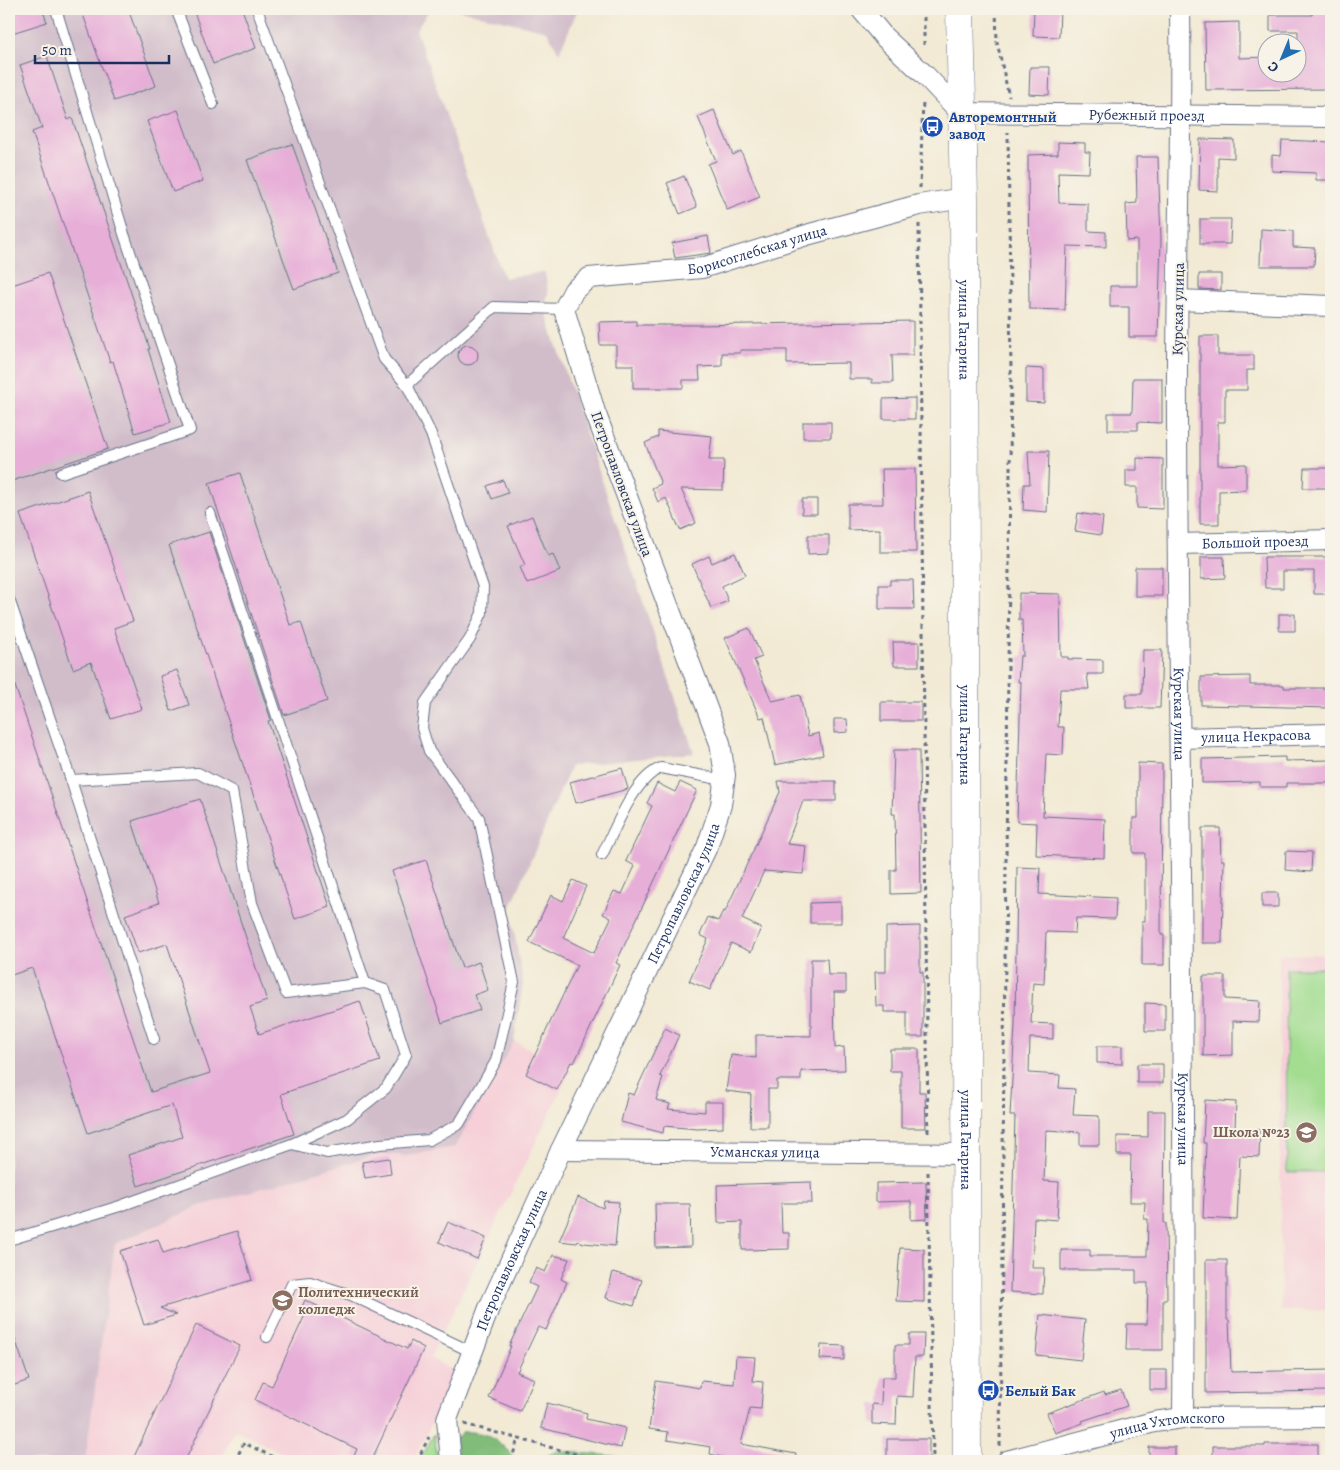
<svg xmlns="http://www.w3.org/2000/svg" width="1340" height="1470" font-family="Alegreya,serif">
<rect width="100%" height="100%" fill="#f7f3e8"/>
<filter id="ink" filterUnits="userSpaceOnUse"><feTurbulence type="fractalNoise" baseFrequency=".02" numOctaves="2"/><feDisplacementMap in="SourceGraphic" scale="10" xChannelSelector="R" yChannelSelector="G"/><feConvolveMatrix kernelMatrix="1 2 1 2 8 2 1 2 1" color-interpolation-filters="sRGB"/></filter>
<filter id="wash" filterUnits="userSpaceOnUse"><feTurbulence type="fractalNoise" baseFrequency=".0096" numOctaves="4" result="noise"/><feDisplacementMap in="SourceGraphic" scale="20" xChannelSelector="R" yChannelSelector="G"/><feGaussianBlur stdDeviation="1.12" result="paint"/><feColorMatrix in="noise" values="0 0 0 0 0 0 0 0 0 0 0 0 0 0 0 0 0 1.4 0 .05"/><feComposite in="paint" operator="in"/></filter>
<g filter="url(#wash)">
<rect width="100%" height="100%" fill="#f2ead4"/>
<path fill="#f6cfd8" d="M1331 954V1310L1281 1311 1279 955Z
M514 1041 571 1070 430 1358 457 1372 413 1461H298L235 1430 220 1461H85L115 1244 200 1206 380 1154 407 1156 455 1147Z"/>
<path fill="#d1bdca" d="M9 9H578L559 53 547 31 455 9 428 12 416 30 504 278 545 272 548 293 545 308 555 341 694 753 571 766 510 909 523 982 514 1041 455 1147 407 1156 380 1154 200 1206 115 1244 85 1461H9Z"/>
<path fill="#a2dd90" stroke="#5e8677" d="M1286 968H1331V1172H1287Z
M434 1434 438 1461H420Z"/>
<path fill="#81bc7a" stroke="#4e766c" d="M462 1432C489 1431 497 1440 515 1458L514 1461H458L455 1439Z
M558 1451 613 1456 633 1461H541L548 1455Z"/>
<g id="blocks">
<path fill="#e7aed8" d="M9 9H42L47 22 9 34Z
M81 9H128L156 86 114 101Z
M193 9H242L256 48 213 64Z
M1034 9H1060L1059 37 1033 36Z
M1313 9H1328V46L1331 45V89L1206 90 1205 23 1239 22V58L1268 57V72H1298V31H1270V15H1312Z
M47 56 68 120 72 118 150 349H148L171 422 135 433 113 361 110 362 32 132 42 128 20 65Z
M1030 67H1050L1049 95 1029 94Z
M178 110 203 181 173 192 147 121Z
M714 110 733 155 741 151 760 197 727 210 708 164 716 161 698 117Z
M1200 139 1234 140V158L1218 157V191L1199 190Z
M1282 140 1331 142V180H1316V173L1272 171V155L1281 156Z
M1058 142 1085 143V152H1090L1089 173 1058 172 1059 203 1088 204V231L1106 232V247L1067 246 1065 310 1029 309 1028 155 1058 154Z
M292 144 338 273 294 289 247 160Z
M1136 157H1158L1161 240 1158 337H1129V307H1110V286H1137V240L1127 241 1126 204 1137 203Z
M684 176 697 207 680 214 667 183Z
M1200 219H1231L1230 244H1200Z
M1261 229 1293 231V247L1315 248 1314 266H1260Z
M708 236 711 253 675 258 672 243Z
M48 273 108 449 12 481 9 471V286Z
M1199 274H1221V290L1199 289Z
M636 321V325H698L913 321V355H892L893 383H872V379H849V363L787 364V350H740V353H722V366L699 367 700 380H683V388H633V365H616V345H600L599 322Z
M1200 336H1218V355H1254V370H1247V390H1225V422H1218V465L1246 464V490L1219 491V524H1200Z
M458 355a10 10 0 1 1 20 0a10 10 0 1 1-20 0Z
M1026 368 1044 369V403L1026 402Z
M1133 378H1162V423L1138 422V430H1108V413H1132Z
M915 398V419H883V399Z
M803 422H831V438H803Z
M658 431 712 436 709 460H724L723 490 681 489 696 523 680 530 666 498 658 502 652 488 661 484 645 443 658 437Z
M1028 451H1049L1047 512 1023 510 1024 484H1030Z
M1137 458 1163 459V509L1137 508V487H1126V470H1137Z
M1304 468H1331V488H1303Z
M882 469H915L916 552H880V529L848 530V504H883Z
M240 473 290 625 301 622 327 701 284 715 209 483Z
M503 480 508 493 492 499 487 486Z
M88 491 133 621 114 628 142 709 111 719 91 662 73 669 20 514Z
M802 499H817V514H802Z
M1078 513 1103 517 1101 535 1075 531Z
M532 516 548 556 553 554 560 571 527 584 520 567 525 565 508 526Z
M209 532 271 720 268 721 330 907 295 919 169 545Z
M808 535H829V553L808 554Z
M735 553 745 575 722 586 728 601 711 608 692 564 709 556 712 563Z
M1201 557H1224L1225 578 1201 579Z
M1264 557H1331V594H1314V571H1283V588H1265Z
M1135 567H1162V596H1135Z
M890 580H913L914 609H879V585H890Z
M1019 593 1060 594 1061 657H1068V659L1103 660V674H1087L1089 689H1060L1058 727H1064L1063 755 1046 754 1043 816 1105 819 1104 858 1036 855 1037 823 1017 822 1021 682H1018L1020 656H1023L1022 620H1019Z
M1279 614H1295V631H1279Z
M749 628 762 657 754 660 772 701 800 695 808 736 819 733 823 755 775 765 764 717 760 718 725 638Z
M893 642H919V666H894Z
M1143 650H1162L1160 708H1126V694H1142Z
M177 670 189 705 171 711 160 676Z
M11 674 151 1092 210 1073 167 944 138 953 125 915 159 903 132 821 200 799 267 1001 250 1007 259 1034 360 1001 380 1061 281 1094 294 1134 138 1186 128 1155 182 1137 172 1105 88 1133 32 968 9 976V675Z
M1250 676V685H1284V688H1331V708L1201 705V677Z
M881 702H921V721H881Z
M834 719H847L848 732 834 733Z
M894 750H919L921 893 891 894V870H896L895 814H892Z
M1285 757V761L1331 760V783H1286V787H1260V782L1202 783V759Z
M1138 763 1162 764 1161 935H1164V965H1142V921H1145V853H1133V818H1138Z
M622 768 628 789 576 803 570 782Z
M778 781H836V801H803L787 844 806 846 803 874 764 871 742 919 761 928 751 952 731 943 710 990 689 981 708 939 700 935 708 917 718 921 723 911 725 912 780 792Z
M680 782 697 790 616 963 620 965 574 1063 571 1062 557 1090 526 1074 577 965 529 942 551 895 563 901 573 880 586 886 563 938 594 953 611 918 603 914 614 891 622 894 635 866 626 861 652 806 647 803 657 783 675 792Z
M1202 828H1220L1221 860H1224L1222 943H1202Z
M1286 851 1312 852 1311 872 1285 870Z
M426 860 462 968 479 962 488 990 474 995 480 1010 442 1023 392 871Z
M1017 867 1040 868 1039 894 1116 898 1115 919 1076 918 1075 933 1046 932 1044 984 1033 983 1031 1023 1053 1024V1039L1030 1038 1029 1073 1060 1075 1059 1088 1075 1089 1073 1115 1099 1116V1145H1080V1132L1046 1130 1044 1181 1059 1182 1057 1220 1034 1218 1032 1268H1044L1043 1294 1010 1292 1015 1116H1010L1015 1025Z
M1262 893H1278V907H1262Z
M841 902V923H810V903Z
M920 926V972H923V1037H907V1012H884V1006H876L875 972H886V927Z
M811 959H827L828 975H846V992H834L835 1048 844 1047 845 1070 801 1071V1080H777V1089H768V1127H750L751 1094 726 1091 731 1055 756 1058V1035L811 1036Z
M1203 976H1225V999L1260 1001 1259 1022 1233 1021V1055L1203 1056Z
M1145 1003 1165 1004V1031H1145Z
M665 1028 679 1035 660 1076 663 1077 656 1100 670 1104 668 1109 705 1112V1102H723V1128L697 1129 664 1126 663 1133 621 1122 628 1093 634 1095Z
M1097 1046H1122V1064L1097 1063Z
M890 1049H919V1092H925L926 1128H901V1071H890Z
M1137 1064H1163V1083H1137Z
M1205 1100 1236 1102 1235 1128 1260 1130 1259 1157 1240 1156 1237 1220 1203 1218 1206 1143H1203Z
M1148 1111H1165L1164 1223H1166L1167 1299H1163V1350H1126L1127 1324H1147L1148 1283H1136V1270H1061V1250H1090V1256H1147L1148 1219H1144L1145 1202H1130L1131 1155H1117V1136L1148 1137Z
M389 1158 391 1174 365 1178 362 1162Z
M811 1182 812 1203H781L782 1233H789V1249L742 1250V1222L718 1223 717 1185Z
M926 1182 927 1219 911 1220V1201L876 1202V1183Z
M578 1197 603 1208 604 1201 619 1202 615 1246 584 1243 578 1241 577 1243 559 1241Z
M655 1204H690L691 1247 656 1248Z
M448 1222 486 1238 477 1259 439 1242Z
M237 1231 252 1280 160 1308 176 1315 144 1325 120 1251 158 1239 163 1253Z
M900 1248 924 1249V1302L896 1301Z
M553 1255 569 1259 561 1279 567 1282 546 1330 538 1327 517 1372 534 1379 520 1411 489 1398 511 1346H509L537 1287 529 1283 536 1268 545 1272Z
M1206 1260H1227V1320H1229L1231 1372 1331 1370V1391L1206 1393Z
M613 1272 642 1280 634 1306 606 1298Z
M305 1300 407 1349 411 1341 424 1348 371 1461H365L354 1456 357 1449 255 1400 263 1382 272 1386 305 1315 299 1313Z
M1040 1315 1085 1320 1081 1360 1036 1355Z
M196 1325 240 1346 225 1376 185 1461H132Z
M9 1327H11L29 1380 9 1387Z
M909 1334H924L923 1357H915L913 1397 897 1396 896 1425 872 1424V1404L881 1405 882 1377H895V1345H909Z
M821 1345 844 1346V1360L820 1359Z
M736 1356 755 1357 753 1381 763 1382 761 1409 750 1408 741 1444 796 1454 795 1461H738L710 1454 711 1447 667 1440 668 1432 649 1429 656 1381 700 1388 701 1381 734 1384Z
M1150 1370H1167V1390H1150Z
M1121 1390 1127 1406 1082 1421 1083 1423 1055 1433 1047 1413 1104 1392 1105 1395Z
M547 1403 587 1413 586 1419 625 1428 621 1448 541 1428Z
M887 1439H929V1461H887Z
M1265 1444H1318V1461H1213V1446H1265Z
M1149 1447H1175V1461H1149Z"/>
</g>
</g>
<g filter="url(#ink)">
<use href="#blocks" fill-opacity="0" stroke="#667087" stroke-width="1"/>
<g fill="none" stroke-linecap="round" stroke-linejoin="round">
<defs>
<path id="lane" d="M56 9 124 234 190 430 61 473
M176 9 213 104
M257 9 384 359 407 385
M210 513 365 983 385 990 406 1055 386 1088 347 1119 292 1144
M9 599 71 780 198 773 232 791 252 903 286 993 365 983
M71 780 154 1039
M602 855C615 830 634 778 661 768L724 780
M9 1240 120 1206 292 1144 327 1153 380 1144 429 1140 459 1124 496 1061 514 982 479 818 429 751 422 728 425 703 470 639 482 613 483 587 431 434 407 385 494 307 564 309
M267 1337 292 1284 310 1282 351 1295 472 1352"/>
<g id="street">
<path id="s1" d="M861 9 884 37 924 74 961 113 1331 117"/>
<path id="s2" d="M1180 9C1182 146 1176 283 1177 420 1178 753 1186 1085 1183 1418"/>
<path d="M1178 300 1331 306"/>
<path id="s3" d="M1179 544 1331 540"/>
<path id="s4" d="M1180 738 1331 734"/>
<path id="s5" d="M561 1150 967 1154"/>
<path id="s6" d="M451 1461 447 1419 489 1308 561 1150 707 847 721 805 725 775 720 743 595 412 564 309 574 290 589 278 702 268 810 234 919 205 964 198"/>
<path id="s7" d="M1007 1461 1154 1422 1183 1418 1331 1417"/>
</g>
<g id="primary">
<path id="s8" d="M960 9 964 198 967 1461"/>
</g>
</defs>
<use href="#lane" stroke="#667087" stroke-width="12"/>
<use href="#street" stroke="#667087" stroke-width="22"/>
<use href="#primary" stroke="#667087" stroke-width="29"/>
<path stroke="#667087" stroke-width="3" stroke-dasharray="4 4" stroke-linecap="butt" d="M924 9V48
M996 9 997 42 1009 97
M920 188 923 100
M919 224 928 1136
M928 1172 933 1461
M464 1424 601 1461
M1000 1446 1011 374 1008 132
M235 1461 244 1443 281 1461
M417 1461 429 1437
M511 1461 518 1439"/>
<use href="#lane" stroke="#fff" stroke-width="10"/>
<use href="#street" stroke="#fff" stroke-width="20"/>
<use href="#primary" stroke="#fff" stroke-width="28"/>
</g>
</g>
<defs>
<symbol id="bus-disc" viewBox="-11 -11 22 22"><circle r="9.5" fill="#1a4fb4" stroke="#f7f3e8"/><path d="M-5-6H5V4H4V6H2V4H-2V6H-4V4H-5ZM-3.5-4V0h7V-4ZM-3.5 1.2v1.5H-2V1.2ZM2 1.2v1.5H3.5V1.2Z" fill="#fff"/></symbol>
<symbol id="school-disc" viewBox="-11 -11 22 22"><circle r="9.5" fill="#8d6e63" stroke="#f7f3e8"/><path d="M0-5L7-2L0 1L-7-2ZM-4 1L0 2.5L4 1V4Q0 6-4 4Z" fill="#fff"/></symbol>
<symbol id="university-disc" viewBox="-11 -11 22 22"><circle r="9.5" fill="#8d6e63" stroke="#f7f3e8"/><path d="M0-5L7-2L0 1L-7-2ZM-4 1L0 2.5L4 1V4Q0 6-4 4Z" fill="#fff"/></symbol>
</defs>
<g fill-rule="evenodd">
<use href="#bus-disc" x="920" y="114" width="25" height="25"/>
<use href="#school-disc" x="1294" y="1120" width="25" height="25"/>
<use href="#university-disc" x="270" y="1288" width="25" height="25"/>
<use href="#bus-disc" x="976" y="1378" width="25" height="25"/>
</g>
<g text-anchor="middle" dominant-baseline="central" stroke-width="4" stroke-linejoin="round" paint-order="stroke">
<g font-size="15" fill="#1b2f5e" stroke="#f7f3e8">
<text stroke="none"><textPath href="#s1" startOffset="330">Рубежный проезд</textPath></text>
<text stroke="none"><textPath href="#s6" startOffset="1451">Борисоглебская улица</textPath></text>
<text transform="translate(1178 309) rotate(-89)">Курская улица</text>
<text stroke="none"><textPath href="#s8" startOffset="321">улица Гагарина</textPath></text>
<text transform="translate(622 484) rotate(70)">Петропавловская улица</text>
<text stroke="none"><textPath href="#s3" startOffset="76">Большой проезд</textPath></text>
<text stroke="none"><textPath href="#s2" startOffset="705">Курская улица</textPath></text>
<text stroke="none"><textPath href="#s8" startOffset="726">улица Гагарина</textPath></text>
<text stroke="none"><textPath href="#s4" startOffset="76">улица Некрасова</textPath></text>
<text stroke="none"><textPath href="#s6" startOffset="619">Петропавловская улица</textPath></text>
<text stroke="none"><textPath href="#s2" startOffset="1110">Курская улица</textPath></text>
<text stroke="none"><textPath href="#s8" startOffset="1131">улица Гагарина</textPath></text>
<text stroke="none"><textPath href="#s5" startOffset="204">Усманская улица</textPath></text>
<text stroke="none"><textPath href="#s6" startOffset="214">Петропавловская улица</textPath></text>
<text stroke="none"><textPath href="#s7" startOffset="165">улица Ухтомского</textPath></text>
</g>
<g font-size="15" font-weight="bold" fill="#164399" stroke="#f7f3e8" text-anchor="start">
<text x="949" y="117">Авторемонтный<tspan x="949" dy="17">завод</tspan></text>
<text x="1005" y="1391">Белый Бак</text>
</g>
<g font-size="15" font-weight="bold" fill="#785e54" stroke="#f7f3e8" text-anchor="end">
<text x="1290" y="1132">Школа №23</text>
<text x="298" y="1292" text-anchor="start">Политехнический<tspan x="298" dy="17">колледж</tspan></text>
</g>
</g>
<rect width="1340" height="1470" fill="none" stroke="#f7f3e8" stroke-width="30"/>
<g transform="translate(1282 58) rotate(224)"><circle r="24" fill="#f7f3e8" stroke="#9fa5b1"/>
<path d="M0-4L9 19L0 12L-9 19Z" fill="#1f6fb2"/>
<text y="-8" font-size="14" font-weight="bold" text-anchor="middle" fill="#1b2f5e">С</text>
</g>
<path d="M35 55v8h134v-8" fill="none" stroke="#1b2f5e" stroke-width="2.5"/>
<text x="42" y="55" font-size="15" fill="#1b2f5e" stroke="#f7f3e8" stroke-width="4" paint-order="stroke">50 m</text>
</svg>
